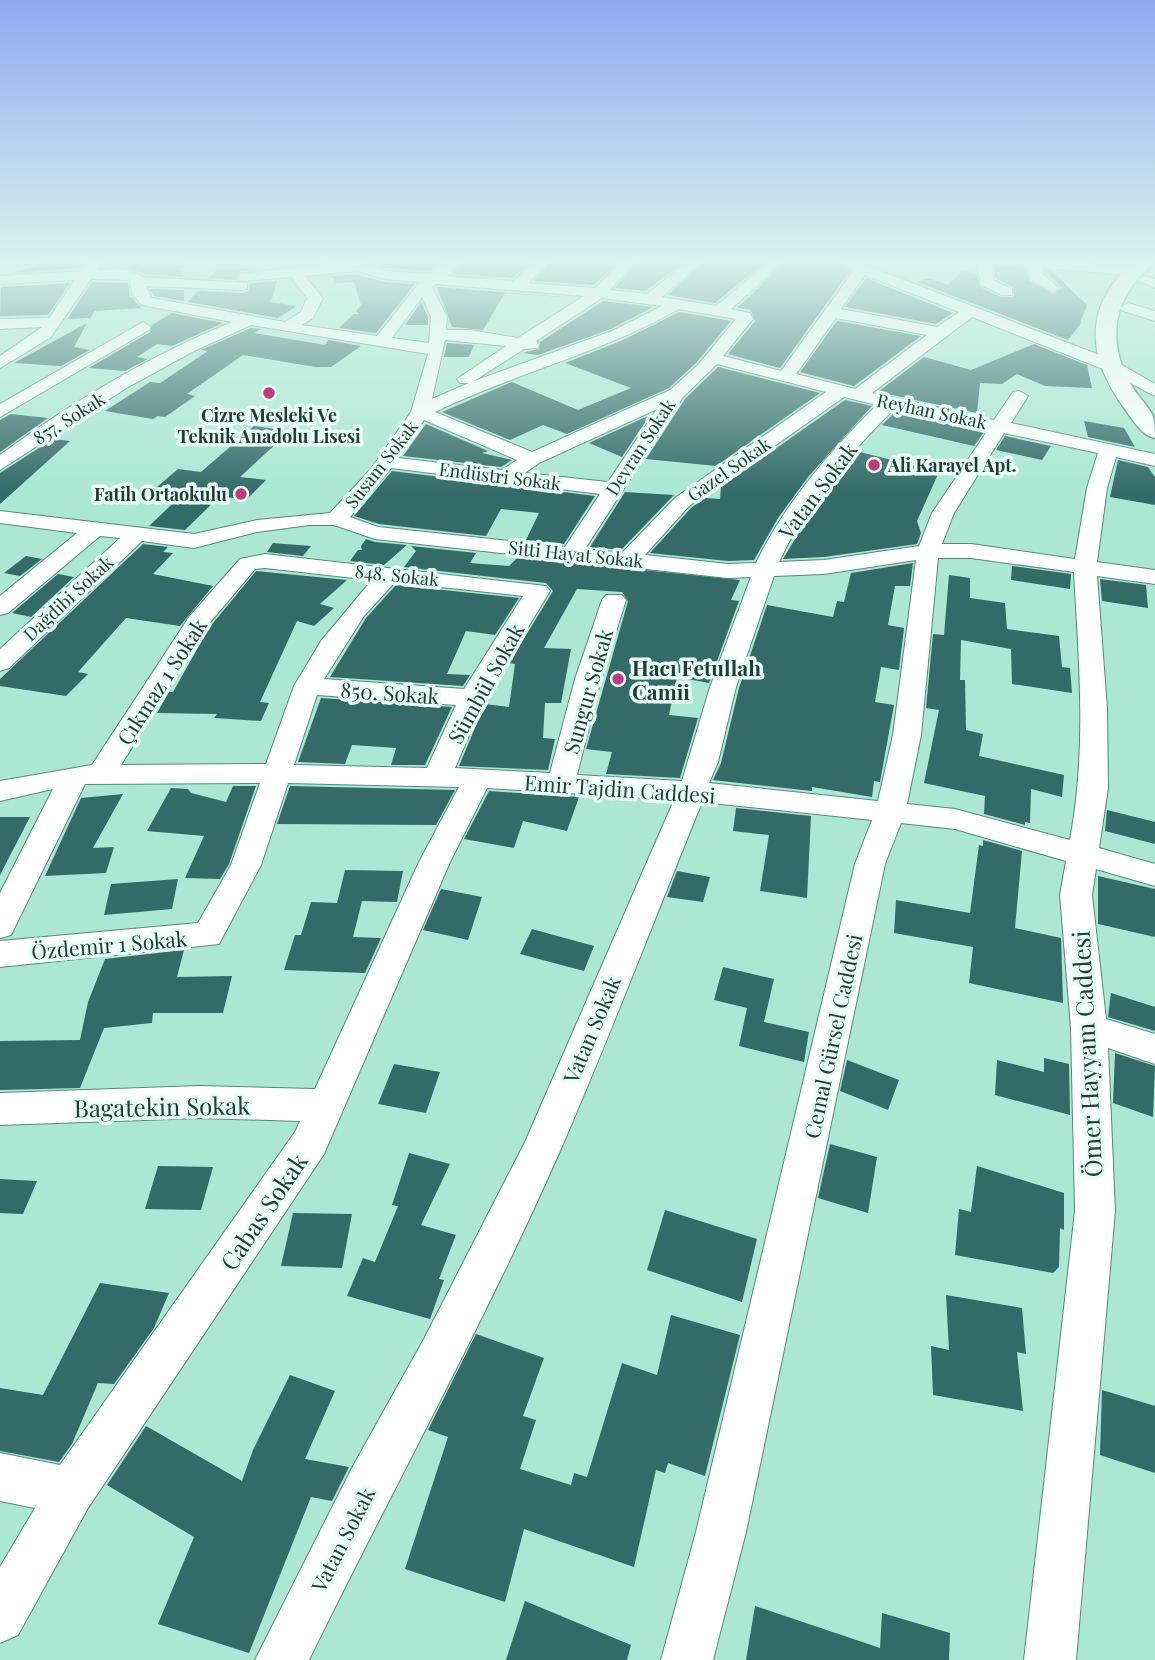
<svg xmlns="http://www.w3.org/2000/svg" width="1155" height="1660" font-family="'Playfair Display',serif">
<rect width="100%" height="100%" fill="#abe7d3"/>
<path fill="#346a68" d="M35 261H86L81 268 10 273 38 266Z
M106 261H182L179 271H183L184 277 145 274 125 266 102 267Z
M361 261H445L429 271 386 268Z
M466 261H532L512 278 453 274Z
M553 261 586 262 619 261 594 285 534 281Z
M638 261H684L646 291 615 288Z
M705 261H766L715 303 668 295Z
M787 261H834L850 271 780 368 728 354 755 321 751 310 737 308Z
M994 264 1026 269 1030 281 1053 294 1062 288 1045 271H1052L1087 305 1080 323 1082 322 1068 340 917 282 929 278 948 285 962 270 976 273 980 287 1001 297H1014L1013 287 995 278Z
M269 268 239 271 236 280 210 278 217 269Z
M356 274 385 282 415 284 376 333 339 328 354 314H359L356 311 361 305 354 282 337 283 331 276Z
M866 278 953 313 936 324 845 307Z
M277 281 271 302 297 306 278 318 188 302 198 291 243 293 249 291 250 283Z
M92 282 128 283 130 296 142 308 95 311 90 318 67 319Z
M70 283 48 315 0 316 1 287Z
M437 287 576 298 505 293 483 330 452 327Z
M150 289 184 290V301L154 296Z
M603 301 653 307 611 329 538 355 522 353 539 349 540 342Z
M421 302 428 317V325H405Z
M679 312 731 321 696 363 669 388 567 434 543 425 510 440 442 412 512 382 578 410 631 388 565 363 621 341Z
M172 313 223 323 172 346 157 344 137 357 148 359 125 371 89 368 150 332 152 325Z
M837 321 921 336 854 386 800 372Z
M87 323 74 347 90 350 61 366 14 363Z
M251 328 261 329 254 333 325 345 328 340 361 346 331 367H315L243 355 187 394 195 396 165 417 158 416 153 419 105 411 150 382 160 383 208 351 201 350Z
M447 343 474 345 469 357H444Z
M1034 344 1087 365 1092 388 1045 386 1017 374 1002 384 980 383 977 413 878 392 924 357 971 370Z
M718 367 820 393 716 466 646 459 685 399Z
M845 400 872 406 808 477 778 518 754 560 728 561 650 553 691 508 705 498 720 499 721 487Z
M895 412 984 432 974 446 882 425Z
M11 414 48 418 0 452V420Z
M650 415 622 457 589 443Z
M1084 421 1124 428 1135 447 1088 437Z
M426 424 488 451 482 453 512 460 501 467 403 456Z
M254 426 290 431 240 477 266 480 246 500 220 496 185 530 149 526 186 491 157 487 178 469 201 472Z
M1005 436 1051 446 1042 460 996 450Z
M53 439 70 441 0 504V473Z
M861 447 860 452 939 472 917 521 921 533 917 544 824 557 783 559 818 501Z
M1118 460 1148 467 1155 477V505L1110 497Z
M392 471 595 496 564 544 526 540 539 513 501 509 486 536 379 524 354 516Z
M625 492 674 495 621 550 590 547Z
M366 539 375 542 407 545 384 565 350 561 358 550H362L361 546Z
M273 543 311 546 303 556 267 552Z
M143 544 168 547 163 552 173 553 153 574 213 586 180 626 126 618 78 672 88 674 66 696 0 686V679Z
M411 546 476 553 470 563 509 566 518 557 740 580 731 600 739 601 709 683 677 677 669 715 698 718 680 778 606 774 612 752 586 749 628 601 622 592 577 589 544 648 571 649 561 703H545L543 738 555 739 548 770 459 766 485 704 509 707 515 664 509 663 553 591 546 583 404 567 416 551Z
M26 556 42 559 20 576 4 573Z
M913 563 910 586H895L888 625 904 628 899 670 881 667 875 702 894 705 880 782 874 781 872 797 812 787V791L713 780 721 763 739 688 767 605 833 617 837 601 844 602 851 573Z
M1012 566 1071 574 1070 589 1011 580Z
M256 571 347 580 320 604 334 608 314 626 297 621 260 702 269 703 261 721 214 718 217 714 157 713 169 692H173L209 628Z
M58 574 74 577 31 617 12 613Z
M949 575 970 578V598L1005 603 1007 629 1059 636 1062 667 1070 668 1072 693 1012 684 1011 649 961 640 960 680H965L966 730 983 734 979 756 1064 775 1062 797 1031 789 1030 823 1025 822V825L984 814 985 796 924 783 939 710 926 708 933 634 944 635Z
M1100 579 1146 585 1148 608 1102 601Z
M396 585 519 598 495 635 466 631 447 674 470 675 463 686 330 677 366 618Z
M321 698 452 707 425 765H391L396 748 352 745 345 764 298 762Z
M233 786H256L229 864 220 879 185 878 204 836 147 831 171 788 188 789 191 793 226 802Z
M290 786 455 790 436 825 277 824Z
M489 791 548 795 579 797 567 831 523 821 514 848 464 839Z
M123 794 93 848 114 847 106 873 45 876 81 798Z
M736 808 811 816 807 898 760 891 769 835 733 831Z
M1107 810 1155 822V844L1105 831Z
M0 817H30L0 875Z
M983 840 1022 851 1015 928 1061 938 1063 1003 969 983 973 947 894 933 896 900 970 913 979 845 983 846Z
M345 870 403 871 397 902 362 901 353 937 381 938 365 973 284 970 295 935H301L311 902 337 903Z
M677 871 710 877 703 902 667 897Z
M1098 876 1155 889V937L1098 924Z
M178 879 172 909 104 915 111 884Z
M441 889 482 897 468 940 423 930Z
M532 929 594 946 584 971 520 954Z
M184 950 177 977 232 976 223 1013H153L152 1023 104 1028 80 1088 0 1090V1041L80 1040 88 1002 105 959Z
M723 967 774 979 764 1022 809 1032 804 1062 739 1046 747 1008 714 1000Z
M1111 993 1155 1007V1031L1108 1017Z
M1115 1053 1155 1066 1153 1117 1113 1103Z
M1044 1058 1069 1064 1070 1115 995 1095 997 1060 1044 1072Z
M847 1060 899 1080 888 1110 840 1091Z
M394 1064 440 1072 426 1113 378 1104Z
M830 1144 877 1157 868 1213 818 1198Z
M409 1153 450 1164 421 1225 456 1235 439 1279 444 1280 430 1319 347 1296 363 1258 375 1262 398 1206 392 1205Z
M158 1166 213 1167 201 1210 145 1209Z
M977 1166 1064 1193V1230L1060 1228 1059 1267 1053 1273 955 1255 959 1209 971 1212Z
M0 1179 37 1181 23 1214 0 1213Z
M665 1210 757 1239 742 1302 647 1270Z
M293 1213 352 1214 342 1268 281 1266Z
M100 1283 169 1293 154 1328 114 1384 98 1383 72 1444 59 1462 0 1451V1388L43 1395Z
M946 1295 1022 1308 1026 1354 1017 1352 1023 1411 933 1395 931 1346 949 1350Z
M671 1315 740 1335 705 1476 668 1463 665 1473 656 1470 634 1567 524 1529 505 1602 405 1569 448 1437 428 1430 476 1334 544 1358 523 1416 536 1420 520 1469 571 1485 574 1473 587 1477 622 1363 657 1375Z
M290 1375 335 1391 305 1459 349 1467 332 1501 311 1497 249 1653 158 1624 194 1537 107 1485 146 1426 242 1481 253 1450Z
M1102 1390 1155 1406V1473L1100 1455Z
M525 1601 631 1645 627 1660H506Z
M755 1606 880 1648 882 1613 950 1633 949 1660H746Z"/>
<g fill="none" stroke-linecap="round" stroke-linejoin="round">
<defs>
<path id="minor" d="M89 261H103L97 270 125 269 144 277 247 283V289L242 290 146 286 152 298 285 322 301 312 307 298 291 277 244 281 239 280V274L353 261 386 271 430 274 449 261H464L447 276 513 281 536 261H551L528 283 595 288 622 261H636L610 290 647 294 688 261H703L662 297 716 306 770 261H785L731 309 750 313 753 319 723 356 781 371 854 270 836 261H855L1115 361 1155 384V396L1103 369 972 317 872 393 994 420 1013 392 1019 391 1028 396 1011 423 1155 454V466L1116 457 1107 488 1097 562 1155 570V584L1097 576 1107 708 1108 788 1099 848 1155 864V886L1096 869 1092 895 1106 1019 1155 1034V1064L1108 1048 1115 1211 1076 1660H1024L1075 1211 1071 1028 1060 895 1066 861 955 829 901 823 885 864 746 1532 713 1660H661L696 1532 855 864 872 820 702 802C655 918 610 1036 560 1151 484 1324 392 1490 309 1660H255L353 1466 424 1339 525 1142 674 800 487 788 450 862 324 1154 88 1508 18 1635 0 1643V1567L35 1508 0 1501V1453L60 1465 295 1132 300 1121 200 1118 0 1125V1093L200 1086 315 1089 419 862 459 787 288 783 261 865 219 944 0 967V941L198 923 231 865 260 783 85 784 11 935 0 938V893L53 789 0 801V781L92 765 189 617 240 559 265 554 546 586 550 591 485 698 455 768 550 773 575 679 602 600 606 595H622L626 600 601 679 577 775 682 781 710 687 751 577 728 578 375 539 334 525H309L257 532 194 548 142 541 9 668 0 671V649L120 538 100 536 8 613 0 615V596L77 533 0 523V511L194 534 257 520 330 513 371 469 411 412 428 354 251 325 194 351 128 387 0 470V455C72 402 149 356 232 322L142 305 132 294 130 280 91 279 51 337 0 368V356L42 327 0 329V319L49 318 75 280 0 284V276L82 271ZM356 271 385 279 420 282 377 336 302 325 313 318 323 298 305 276ZM865 275 959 312 937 327 841 309ZM436 284 584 296 518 338 470 330H446L447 317 432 287ZM422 297 431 317 429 343 392 338ZM602 298 662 306 612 331 474 381 524 349 537 348 539 345 536 341ZM679 309 736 319 698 365 670 390 532 452 435 412C515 373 602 353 679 309ZM836 318 927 335 855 389 796 374ZM445 340 506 346 457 379 460 383H469L432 399ZM717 364 826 392 675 498 622 553 585 549 683 397ZM844 397 877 405C830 451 785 503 756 563L728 564 645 555 689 506ZM657 409 608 482 525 473 539 463ZM894 409 988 430 932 513 919 546 824 560 779 562C806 503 849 454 894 409ZM424 420 517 460 502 470 398 458ZM1004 433 1098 453 1087 488 1075 559 971 544H942L954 513ZM391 468 600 494 565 547 378 527 350 517ZM938 558H971L1074 572C1079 664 1087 749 1070 840L955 809 907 804 921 735ZM916 560 893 735 878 801 709 783 718 762 736 687 774 576 824 574ZM265 568 372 580 321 641 294 686 266 764 121 765 207 626 255 569ZM395 582 523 596 464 689 324 679 364 616ZM317 695 456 705 427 768 294 765Z
M977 261H991L993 280 1012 289V295H1002L981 285Z
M994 261H1052L1131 267 1138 271 1131 275 1042 268 1043 274 1059 288 1052 292 1031 279 1028 267 1001 265Z
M1144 276 1155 279V288L1137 280Z
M1128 303 1155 311V321L1123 311 1120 308Z
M143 322 151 327 149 330 0 417V404Z"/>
<path id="major" d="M1135 261H1155C1148 270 1139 276 1133 285 1108 318 1113 358 1135 391 1151 413 1155 410 1155 438 1141 435 1133 420 1125 409 1087 357 1082 305 1135 261Z"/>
</defs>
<use href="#minor" stroke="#528b7a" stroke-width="2"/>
<use href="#major" stroke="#528b7a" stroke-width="3"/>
<use href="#minor" fill="#fff" fill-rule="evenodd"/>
<use href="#major" fill="#fff" fill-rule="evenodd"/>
</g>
<linearGradient id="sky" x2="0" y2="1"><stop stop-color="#91a8f0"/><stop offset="0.53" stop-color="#d9f4eb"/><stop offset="1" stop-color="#d9f4eb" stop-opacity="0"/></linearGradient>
<rect width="1155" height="493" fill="url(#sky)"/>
<g fill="#bf3b7f" stroke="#e8fff7" stroke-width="2.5">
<circle cx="269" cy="393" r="7"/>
<circle cx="874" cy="465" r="7"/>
<circle cx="241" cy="494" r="7"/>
<circle cx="618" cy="679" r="7"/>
</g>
<g text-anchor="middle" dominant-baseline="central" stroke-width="7" stroke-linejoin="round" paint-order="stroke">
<g font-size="18" fill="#243c35" stroke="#e8fff7">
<text transform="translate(932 411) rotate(12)">Reyhan Sokak</text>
<text transform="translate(69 418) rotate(-32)">857. Sokak</text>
<text transform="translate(640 447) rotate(-57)">Devran Sokak</text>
<text transform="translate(381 464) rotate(-52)">Susam Sokak</text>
<text transform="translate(729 469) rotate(-35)">Gazel Sokak</text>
<text transform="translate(500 476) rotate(7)">Endüstri Sokak</text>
<text transform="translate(576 554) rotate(6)">Sitti Hayat Sokak</text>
<text transform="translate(397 575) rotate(6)">848. Sokak</text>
<text transform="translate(68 598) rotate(-43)">Dağdibi Sokak</text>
</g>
<g font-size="18" font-weight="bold" fill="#243c35" stroke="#e8fff7">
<text x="269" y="415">Cizre Mesleki Ve<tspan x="269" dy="21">Teknik Anadolu Lisesi</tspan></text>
<text x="888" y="465" text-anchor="start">Ali Karayel Apt.</text>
<text x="227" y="494" text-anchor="end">Fatih Ortaokulu</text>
</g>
<g font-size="21" fill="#243c35" stroke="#e8fff7">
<text transform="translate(817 490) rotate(-53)">Vatan Sokak</text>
<text transform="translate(161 681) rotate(-57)">Çıkmaz 1 Sokak</text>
<text transform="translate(485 683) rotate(-61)">Sümbül Sokak</text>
<text transform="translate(587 691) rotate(-74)">Sungur Sokak</text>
<text transform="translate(390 692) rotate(4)">850. Sokak</text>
<text transform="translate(620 788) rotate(4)">Emir Tajdin Caddesi</text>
<text transform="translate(109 944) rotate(-5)">Özdemir 1 Sokak</text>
<text transform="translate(591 1029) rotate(-67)">Vatan Sokak</text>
<text transform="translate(832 1036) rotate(-78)">Cemal Gürsel Caddesi</text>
<text transform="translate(342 1539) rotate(-63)">Vatan Sokak</text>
</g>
<g font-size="21" font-weight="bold" fill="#243c35" stroke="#e8fff7" text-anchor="start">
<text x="632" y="667">Hacı Fetullah<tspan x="632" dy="24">Camii</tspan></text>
</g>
<g font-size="24" fill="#243c35" stroke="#e8fff7">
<text transform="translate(1086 1054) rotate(-93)">Ömer Hayyam Caddesi</text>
<text transform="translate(162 1106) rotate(-1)">Bagatekin Sokak</text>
<text transform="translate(263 1211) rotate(-56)">Cabas Sokak</text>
</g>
</g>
</svg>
